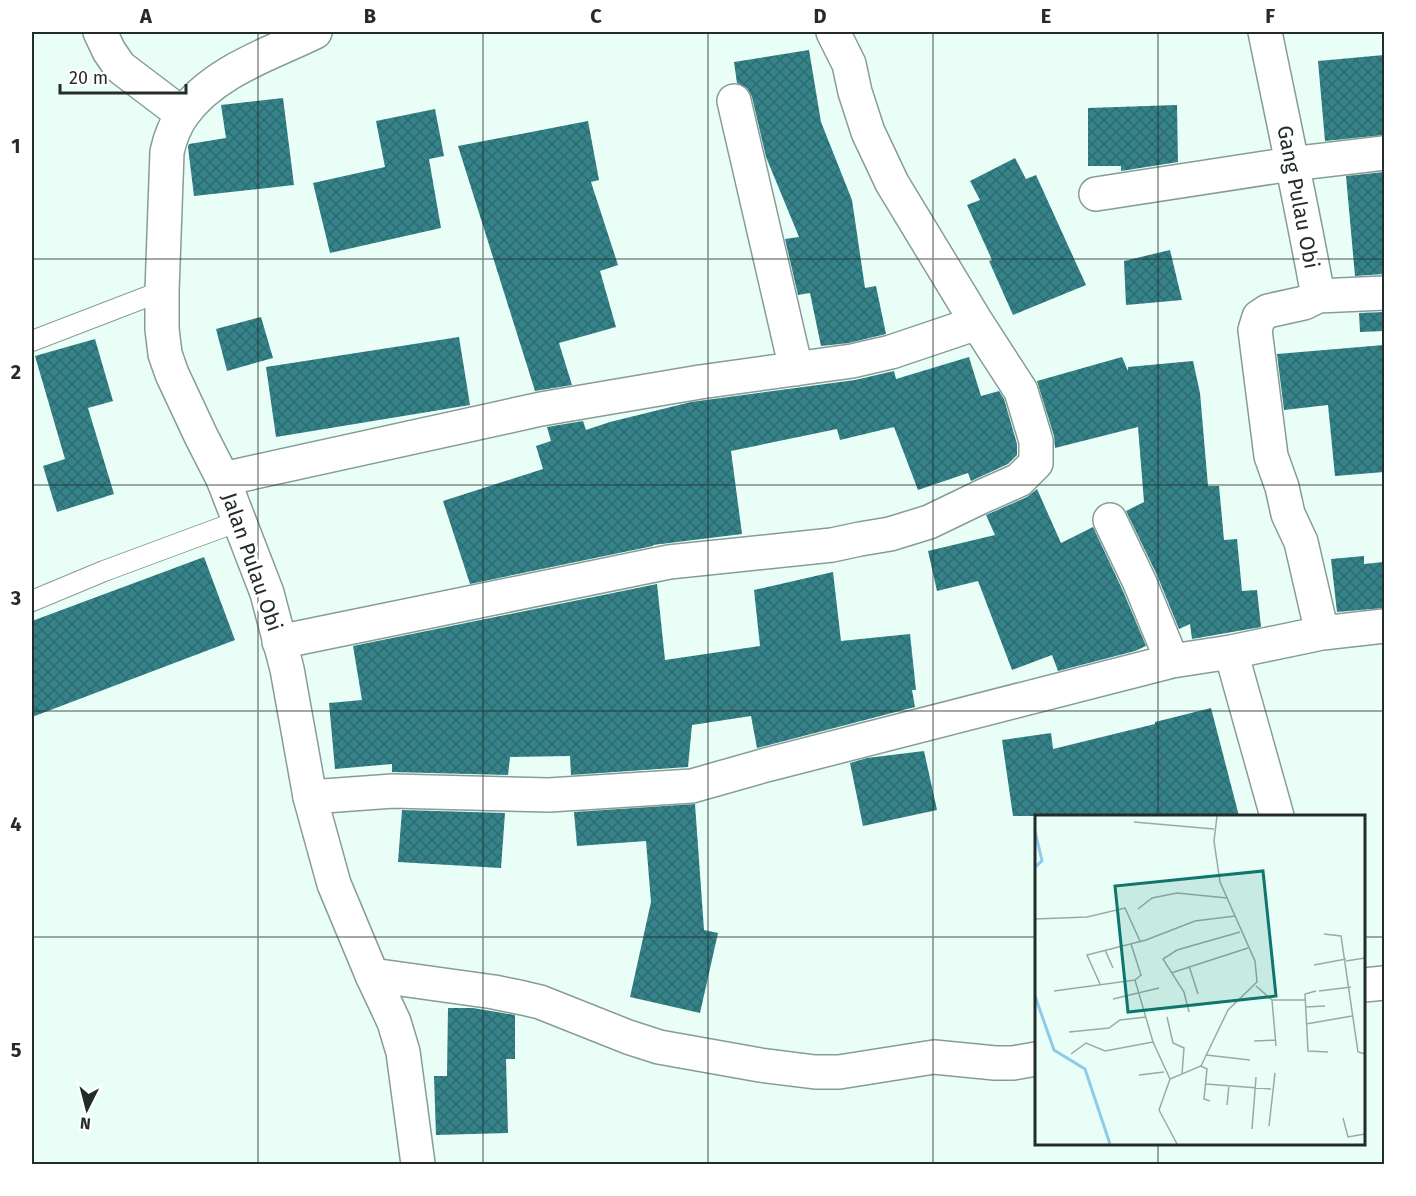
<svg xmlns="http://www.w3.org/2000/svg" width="1416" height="1196" font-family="'Fira Sans',sans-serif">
<defs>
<pattern id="building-cross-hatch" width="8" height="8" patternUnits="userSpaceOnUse" patternTransform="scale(1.5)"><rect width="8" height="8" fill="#358289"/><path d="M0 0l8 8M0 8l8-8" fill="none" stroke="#2d6b70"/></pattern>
</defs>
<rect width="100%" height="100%" fill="#e8fef7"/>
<path fill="url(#building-cross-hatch)" d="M809 50 821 122 852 200 865 288 876 286 886 334 849 343 821 346 810 293 798 295 785 239 799 237 766 157 752 97 747 88 737 83 734 62Z
M1384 55V135L1325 141 1318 61Z
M283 98 294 185 194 196 188 147 189 144 226 138 221 105Z
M1177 105 1178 162 1121 171V166H1088V108Z
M435 109 444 156 429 159 441 228 330 253 313 183 385 167 376 121Z
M588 121 599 180 591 182 618 265 600 271 616 327 559 343 572 385 535 391 458 146Z
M1015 158 1026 179 1036 175 1086 285 1013 315 989 261 992 260 967 205 980 200 970 181Z
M1384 172V274L1355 276 1346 176Z
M1170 250 1182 300 1126 305 1124 261Z
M1384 312V331L1360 332 1359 313Z
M261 317 273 358 227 371 216 329Z
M459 337 470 405 276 437 266 367Z
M95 339 113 401 88 408 114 494 57 512 43 466 65 459 35 356Z
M1384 345V472L1335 476 1328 405 1284 410 1277 354Z
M969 357 981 396 999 391 1004 399 1017 444V455L1008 464 971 481 968 473 918 490 894 427 840 440 837 429 731 451 742 534 653 545V546L470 584 443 501 543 469 536 446 551 441 547 427 583 421 586 430 610 422 691 402 855 380 894 371 896 379Z
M1122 357 1128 371V367L1193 361 1200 393 1208 486H1219L1224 540 1237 539 1242 591 1257 590 1261 627 1192 639 1190 624 1179 629 1157 575 1126 511 1144 502 1138 427 1055 448 1054 436 1037 381Z
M1037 489 1061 543 1093 527 1123 591 1146 646 1135 651 1058 671 1052 655 1012 670 978 581 937 591 928 551 995 535 986 515 1027 497Z
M1364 556V564L1384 562V608L1337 612 1331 559Z
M204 557 235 640 32 717V621Z
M833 572 841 641 910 634 916 690H912L915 707 757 748 751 716 692 725 688 767 571 775 570 756 510 757 508 775 392 772V764L335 769 329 703 362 700 353 646 657 584 665 660 760 646 754 590Z
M1211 708 1239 816H1013L1002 740 1051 733 1053 749 1155 724V722Z
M924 751 937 810 863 826 850 763 867 758Z
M695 804 704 930 718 933 700 1013 630 997 651 902 646 841 577 846 574 812Z
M402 810 505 813 501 868 398 862Z
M448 1008H473L515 1015V1059H506L508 1133 436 1135 434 1076H447Z"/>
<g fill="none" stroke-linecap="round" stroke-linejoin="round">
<defs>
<path id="service" d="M32 341 162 291
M32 601 104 571 239 521"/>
<path id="minor" d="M100 32 109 51 120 67 182 114
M1265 32C1283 120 1302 208 1318 296L1384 293
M734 101 796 369
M1096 194 1291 164 1384 153
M1318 296 1304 303 1268 311 1259 317 1255 330 1271 456 1282 487 1288 514 1301 542 1322 633
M223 479 541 409 700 382 852 361 891 352 977 323
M1110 520 1140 583 1172 661
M279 642 669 562 832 545 860 539 890 534 929 522 983 496 1019 480 1036 463V441L1021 391 977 323 892 183 868 132 855 92 849 64 833 32
M1231 652 1277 816
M310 797 393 791 549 795 692 786 766 765 1172 661 1231 652 1322 633 1384 626
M372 975 494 992 523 998 540 1002 628 1037 659 1047 760 1065 815 1072H839L934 1057 995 1063H1013L1036 1059
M1364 985 1384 983"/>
<path id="tertiary" d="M315 32C270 54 214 71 183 114 175 125 170 138 167 152L162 291V329L165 354 172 374 201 436 223 479 267 593 287 669 310 797 334 884 372 975 394 1022 403 1052 418 1164"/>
</defs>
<use href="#service" stroke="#889c96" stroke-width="22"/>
<use href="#minor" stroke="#889c96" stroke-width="36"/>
<use href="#tertiary" stroke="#889c96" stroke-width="36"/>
<use href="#service" stroke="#fff" stroke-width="20"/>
<use href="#minor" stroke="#fff" stroke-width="33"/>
<use href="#tertiary" stroke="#fff" stroke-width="33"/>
</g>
<path fill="none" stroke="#242c2a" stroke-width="1.5" stroke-opacity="0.55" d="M258 32V1164M483 32V1164M708 32V1164M933 32V1164M1158 32V816M32 259H1384M32 485H1384M32 711H1384M32 937H1036M1364 937H1384M1158 1144V1164"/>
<g text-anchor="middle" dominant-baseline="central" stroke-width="6" stroke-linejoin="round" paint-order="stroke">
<g font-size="21" fill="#242c2a" stroke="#fff">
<text transform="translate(1298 197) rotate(79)">Gang Pulau Obi</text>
<text transform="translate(252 562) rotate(71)">Jalan Pulau Obi</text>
</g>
</g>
<g transform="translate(1035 815)">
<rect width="330" height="330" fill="#e8fef7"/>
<path fill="none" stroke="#8fcaea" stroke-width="3" d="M0 16 7 46 0 52M0 181 19 235 50 254 75 329"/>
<path fill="none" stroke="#9aaaa5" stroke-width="1.5" d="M99 7 179 14M103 94 117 83 142 78 192 83M0 104 52 102 90 93 105 126M289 119 306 121 323 237 330 239M96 129 106 160 100 165M70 135 78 153M311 146 330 143M279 150 311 144M154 151 163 179M136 158 213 133M65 169 52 140 111 125 160 106 200 101M221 171 237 185H270M19 176 100 165 118 227 135 264M281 176 270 179 273 236 293 237M284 176 316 172M78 184 124 173M237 185 241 231M270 192 290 191M154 197 149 177 128 144 142 135 205 117M132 202 138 228 149 233 147 259M271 209 317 201M34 217 74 213 85 205 111 202M219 226 240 225M36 239 51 228 70 236 118 227M171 240 215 245M166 251 172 254 169 284 175 286M104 260 129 257M171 269 236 274M192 290 194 270M308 303 313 322 330 319M234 311 240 258M217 314 221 262M142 329 124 295 135 264 166 251 193 195 222 167 220 146 185 67 179 26 182 1"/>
<path fill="#0f766e" fill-opacity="0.15" stroke="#0f766e" stroke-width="3" d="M228 56 241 181 93 197 80 71Z"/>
<rect width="330" height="330" fill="none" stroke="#242c2a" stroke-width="3"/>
</g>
<rect width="1416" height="1196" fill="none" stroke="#ffffff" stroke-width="66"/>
<g transform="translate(87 1109) rotate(186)" stroke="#ffffff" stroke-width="4.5" paint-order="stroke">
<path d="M0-4.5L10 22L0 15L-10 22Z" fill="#242c2a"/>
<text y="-9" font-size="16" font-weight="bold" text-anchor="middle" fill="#242c2a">N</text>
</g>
<path d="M60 84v9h126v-9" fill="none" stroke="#242c2a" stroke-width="3"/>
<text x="69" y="84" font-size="18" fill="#242c2a" stroke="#ffffff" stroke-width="4.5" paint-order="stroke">20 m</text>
<rect x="33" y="33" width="1350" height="1130" fill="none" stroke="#242c2a" stroke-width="2"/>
<g font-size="20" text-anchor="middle" font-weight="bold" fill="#242c2a">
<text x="146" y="23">A</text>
<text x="370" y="23">B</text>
<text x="596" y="23">C</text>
<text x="820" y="23">D</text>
<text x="1046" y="23">E</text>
<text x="1270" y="23">F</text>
<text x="16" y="153">1</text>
<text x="16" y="379">2</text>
<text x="16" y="605">3</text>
<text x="16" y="831">4</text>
<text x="16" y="1057">5</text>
</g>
</svg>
